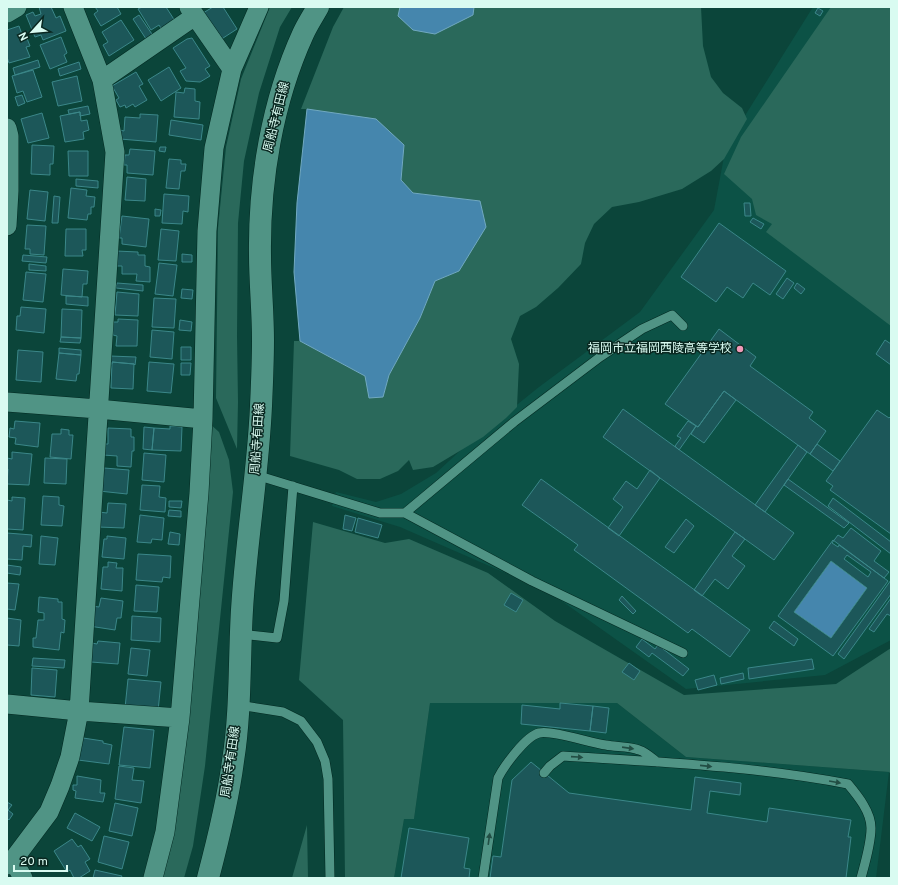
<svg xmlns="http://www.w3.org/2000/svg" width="898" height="885" font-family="Overpass,'Noto Sans JP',sans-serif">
<rect width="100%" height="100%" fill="#0b453a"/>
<path fill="#0c5246" d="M813 7H891V640L825 675 686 689 549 592 400 527 332 506 336 492 376 502 401 494 436 473 462 449 539 387 640 312 714 210 726 146Z
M563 699 617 703 686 757 889 772 876 878H394L404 819H414L430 703Z"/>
<path fill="#2a695b" d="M270 7H292L280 27 259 93 244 161 238 223 237 336 238 402 237 449 216 398 218 228 226 147 241 79Z
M344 7H400L399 16H473L474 7H701L703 46 711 77 723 93 742 108 747 119 724 159 711 171 682 189 639 202 612 207 594 224 585 243 581 264 558 288 536 307 520 316 511 339 519 364 517 407 506 418 483 437 433 467 413 470 409 460 398 471 380 479H357L339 470 290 456 294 341H300L365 376 383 397 389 375 420 318 435 281 459 271 480 201 413 193 401 180 404 145 307 109H301L333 27Z
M831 7H891V326L766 232 772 224 756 215 752 199 724 174 741 137Z
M209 423 219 432 229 460 233 492 205 766 193 846 184 878H162Z
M313 522 385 543 409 539 488 573 555 621 684 695 836 684 891 648V774L889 772 686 757 617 703H430L414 819H404L394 878H345L343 720 299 680Z
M307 825 308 878H292Z"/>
<path fill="#4586ad" stroke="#71a9c1" d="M400 7H474L473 15 435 34 413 30 398 16Z
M307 109 376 119 404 145 401 180 413 193 480 201 486 227 459 271 435 281 420 318 389 375 383 397 369 398 365 376 300 341 294 272 297 203Z
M831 561 867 588 831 638 794 612Z"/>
<path fill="#1c5759" stroke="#3b8789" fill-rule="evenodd" d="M39 7H51L56 18 60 16 66 31 43 40 41 35 35 37 26 15 33 12 35 16 41 14Z
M95 7H117L121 14 101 26 94 14 98 11Z
M142 7H166L175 21 162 30 159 25 151 30 138 9Z
M213 7H223L237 29 220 40 203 13Z
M818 8 823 11 820 16 815 13Z
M139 15 154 37 148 42 133 19Z
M121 20 134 40 109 56 103 45 108 42 102 32Z
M19 26 23 37 26 36 30 46 26 47 30 57 9 63 7 57V30Z
M61 37 67 53 64 55 67 62 50 69 40 45Z
M192 38 210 66 205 69 210 76 200 82 186 81 180 71 186 68 173 48 187 39Z
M38 60 40 67 15 75 13 68Z
M79 62 81 69 60 76 58 69Z
M169 67 181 88 161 101 148 80Z
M33 70 42 97 27 102 23 91 17 93 12 76Z
M136 72 143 84 139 86 147 100 135 107 133 104 126 108 125 105 120 107 116 100 119 98 112 86Z
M77 76 82 101 58 106 52 82Z
M185 88 195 89V101L200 102 199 119 174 117 176 92 184 93Z
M22 95 25 103 18 106 15 97Z
M88 106 90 114 80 116V112L69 114 68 110Z
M80 112 81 121 87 120 89 130 83 132 84 139 65 142 60 116Z
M42 113 49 138 28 143 21 119Z
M140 114 158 115 156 142 120 139V130L124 131 125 117 140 118Z
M171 120 203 125 201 140 169 135Z
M32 145 54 146 53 164H50V175L31 174Z
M160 147H166L165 152 159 151Z
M130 149 155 151 153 175 127 173V165H124L125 155H129Z
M68 151H88V176H69Z
M169 159 181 160V164H186L185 171H181L179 189 166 188Z
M127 177 146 179 145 201 125 200Z
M76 179 98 181V188L76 186Z
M71 188 87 190 86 196 95 197 94 207H91V214H88L87 220 68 218Z
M30 190 48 192 45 221 27 219Z
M164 194 189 196 188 212 183 211 182 224 162 223Z
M54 196 60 197 58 223H52Z
M744 203H750L751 216H745Z
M155 209 161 210 160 216H155Z
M122 216 149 219 146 247 122 244V238H119Z
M753 218 764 224 761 229 750 222Z
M719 223 786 271 770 295 753 283 743 298 727 287 716 302 681 277Z
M27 225 46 226 44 255 30 254V249H25Z
M66 229H86V250H82L83 256H65Z
M161 229 179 231 176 261 158 260Z
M116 251 138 252V255H145V266L150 267V282L136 281 137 274H122V266H116Z
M182 254 192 255V262H182Z
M23 255 47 257 46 263 22 261Z
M159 263 177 265 173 296 155 294Z
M29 264 46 266V271L29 270Z
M63 269 88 271 87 284H83L82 297 61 295Z
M26 272 46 274 43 302 23 300Z
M787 278 794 283 783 299 776 294Z
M117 283 143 285V291L116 288Z
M797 283 805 289 801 294 794 288Z
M182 289 193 290 192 299 181 298Z
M117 292 139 294 138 316 115 315Z
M66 296 88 297V306L66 304Z
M154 298 176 299 174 328 152 327Z
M21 307 46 309 44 333 16 330 17 316H20Z
M62 309 82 310 81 338 61 337Z
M118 319 138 320 137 346H116L117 336 113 335V322H118Z
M180 320 192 322 191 331 179 330Z
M719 329 756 357 750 366 813 412 809 418 826 431 810 454 724 391 698 427 665 404Z
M152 330 174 332 172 359 150 357Z
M61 337 81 338 80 343 60 342Z
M885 340 891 344V365L876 354Z
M181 347H191V360H181Z
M59 348 81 350V355L59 353Z
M18 350 43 352 41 382 16 380Z
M59 353 81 355 79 374H77L76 381 56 379Z
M110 356 136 357 135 365 134 364 112 362V364H110Z
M112 362 134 364 133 389 111 388Z
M149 362 174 364 171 393 147 391Z
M181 363H191L190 375H181Z
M724 391 736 400 704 443 691 434 696 426 698 427Z
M623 409 794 533 774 560 603 437Z
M877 410 889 418 891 416V534L830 490 833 486 826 481Z
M15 421 40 423 38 447 15 444 16 438 9 437 10 428 14 429Z
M688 421 696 426 679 450 675 446 681 438 677 436Z
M170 426 182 427 181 451 152 450 154 428 170 429Z
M144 427 154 428 152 450 143 449Z
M108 428 131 429V437H134V451H132L131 467 117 466V456L103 455 104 444H108Z
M61 429 69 430V435H73L71 459 50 457 52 434H61Z
M817 444 840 461 833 471 810 454Z
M798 445 807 452 765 512 755 505Z
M12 452 32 454 29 485 7 484 8 469 7 468V458L12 459Z
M144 453 166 455 164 482 142 480Z
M45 458 67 459 66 484 44 483Z
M104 468 129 470 127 494 99 491Z
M650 470 660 478 619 536 608 528 623 507 613 499 626 481 637 489Z
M541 479 750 630 730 657 692 629 688 633 574 550 578 545 522 505Z
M788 479 849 523 844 528 784 485Z
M142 485 160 486 159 497 166 498 165 512 140 510Z
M43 496 59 497V505L64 506 62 526 41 525Z
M12 497 25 498 23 530 7 529V500L12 501Z
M833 498 891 542V554L828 506Z
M169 501H182L181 508 169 507Z
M108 503 126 504 124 528 98 527 99 512 107 513Z
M169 510 181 511V517L168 516Z
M140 515 164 518 162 540 152 539 151 543 137 542Z
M345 515 356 518 352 531 343 529Z
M358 518 382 525 378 538 355 532Z
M686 519 694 526 674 553 665 547Z
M851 528 881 551 874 561 889 572 884 578 839 545 838 547 832 543 838 535 843 538Z
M170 532 180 534 179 545 168 544Z
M735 532 745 539 732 556 745 566 728 589 715 579 702 596 694 590Z
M7 533 32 535 31 547 23 546 22 560 7 559Z
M41 536 58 538 55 565 39 564Z
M107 536 126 538 124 559 102 557 104 539H107Z
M833 540 888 581 833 656 778 616ZM831 561 867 588 831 638 794 612Z
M138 554 171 556 170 578 163 577 162 582 136 580Z
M847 555 871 572 868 577 844 559Z
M108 562 117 563 116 568H123L122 591 101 589 103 567H108Z
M7 565 21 567 20 575 7 573Z
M891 580V594L844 659 838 654Z
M7 583 19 584 15 610 7 609Z
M136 585 159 587 157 612 134 611Z
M511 593 523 600 516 612 504 605Z
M622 596 636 611 633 614 619 600Z
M39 597 58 599V602H62V619L65 620 64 633 61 632 59 650 33 647V638H36L38 620H44V613L38 612Z
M101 598 123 601 121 618H117L115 630 89 626 92 606 99 607Z
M891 598V616L887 614 874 632 869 629Z
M132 616 161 618 160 642 131 640Z
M7 618 21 620 19 646 7 645Z
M774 621 798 639 794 646 769 628Z
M642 639 655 649 658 645 689 669 683 676 652 653 649 657 636 647Z
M98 641 120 643 118 664 91 662 92 643 97 644Z
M131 648 150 650 147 676 128 674Z
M33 658 65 660 64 668 32 666Z
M812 659 814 669 749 679 748 668Z
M629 663 640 671 634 680 622 672Z
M32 668 57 670 55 697 31 695Z
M743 673 744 679 721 684 720 678Z
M714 675 717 685 698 690 695 680Z
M128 679 161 682 158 711 125 708Z
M560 703 593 706 590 731 521 724 522 705 560 709Z
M593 706 609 708 606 733 590 731Z
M124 727 154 730 150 768 119 765Z
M83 738 103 741V743L112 745 109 764 78 760Z
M531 762 569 793 691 810 695 777 741 783 740 795 710 791 707 813 767 822 769 808 851 820 848 837H851L846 878H490L493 856 501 857 512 780Z
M119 766 134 768 132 780 144 781 141 803 115 799Z
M77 776 101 780 100 793H105L103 802 75 798 76 791 73 790V785H77Z
M7 802 12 805 8 810 13 814 9 820 7 818Z
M115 803 138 808 132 836 109 831Z
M75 813 100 827 92 841 67 828Z
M409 828 469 838 464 868 470 869 469 878H401Z
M104 836 129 842 122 869 98 862Z
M72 839 78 847 81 845 90 859 85 862 90 871 79 878H74L70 870 67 872 54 851Z
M95 870 122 876 121 878H93Z"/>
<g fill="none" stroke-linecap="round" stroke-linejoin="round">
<defs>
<path id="lane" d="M256 475 380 513H405L532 581 683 653
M405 513 514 422 600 357 642 329 672 315 683 326
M241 634 277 638 284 601 293 486
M238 705 283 712 301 721 317 742 325 761 328 779 330 878
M544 773 550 766 563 756C658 762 754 766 848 784 858 796 871 812 871 828 871 844 865 863 861 878
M483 878 498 778C504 766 526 736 539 733 553 730 590 743 606 745 616 747 629 746 639 750 646 752 652 758 657 762"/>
<path id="street" d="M189 7 232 69
M7 13 17 7
M102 80 195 16
M7 128 9 136V191L7 226
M7 402 98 409 203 419 199 493 180 718 165 832 153 878
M203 419 207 231 214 148 232 69 259 7
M7 704 79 711 180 718
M13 860 23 878
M7 865 13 860 49 812 60 786 70 757 79 711 115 152 102 80 73 7"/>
<path id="secondary" d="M208 878C218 840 228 800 233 761 241 711 239 660 242 610 246 542 258 474 261 406 262 384 263 362 263 340 263 311 260 283 260 255 259 181 272 102 303 34 307 25 313 16 318 7"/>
</defs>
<use href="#lane" stroke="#022921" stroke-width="10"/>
<use href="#street" stroke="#022921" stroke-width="20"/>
<use href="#secondary" stroke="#022921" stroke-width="23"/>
<use href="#lane" stroke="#509485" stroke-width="9"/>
<use href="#street" stroke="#509485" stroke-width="19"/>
<use href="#secondary" stroke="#509485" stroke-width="22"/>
</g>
<defs><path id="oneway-solid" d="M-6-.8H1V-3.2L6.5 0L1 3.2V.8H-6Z"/></defs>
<g fill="#224e44">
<use href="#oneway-solid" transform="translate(628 748) rotate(8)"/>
<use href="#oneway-solid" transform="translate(577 757) rotate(4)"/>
<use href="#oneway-solid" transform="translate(706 766) rotate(6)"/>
<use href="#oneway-solid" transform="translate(835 782) rotate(10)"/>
<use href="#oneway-solid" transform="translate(489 839) rotate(-82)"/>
</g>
<circle fill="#ef9ab8" stroke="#0a2821" stroke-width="1.5" cx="740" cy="349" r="4"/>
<g text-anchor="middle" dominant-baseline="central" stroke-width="3" stroke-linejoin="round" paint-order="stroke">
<g font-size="12" fill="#d9fbf1" stroke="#0a2821">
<text transform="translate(277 117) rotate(-76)">周船寺有田線</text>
<text transform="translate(258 439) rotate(-86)">周船寺有田線</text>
<text transform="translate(231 762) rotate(-82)">周船寺有田線</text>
</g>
<g font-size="12" fill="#d9fbf1" stroke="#0a2821" text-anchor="end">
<text x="732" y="349">福岡市立福岡西陵高等学校</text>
</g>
</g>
<rect width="898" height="885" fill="none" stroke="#d9fbf1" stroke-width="16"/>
<g transform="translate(32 32) rotate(243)" stroke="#0a2821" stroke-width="3" paint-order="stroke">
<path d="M0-3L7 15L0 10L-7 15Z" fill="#d9fbf1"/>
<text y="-6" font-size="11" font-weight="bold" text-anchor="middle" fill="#d9fbf1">N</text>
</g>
<path d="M14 865v6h53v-6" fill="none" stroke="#d9fbf1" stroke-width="2"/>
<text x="20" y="865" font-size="12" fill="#d9fbf1" stroke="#0a2821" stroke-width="3" paint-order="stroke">20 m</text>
</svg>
